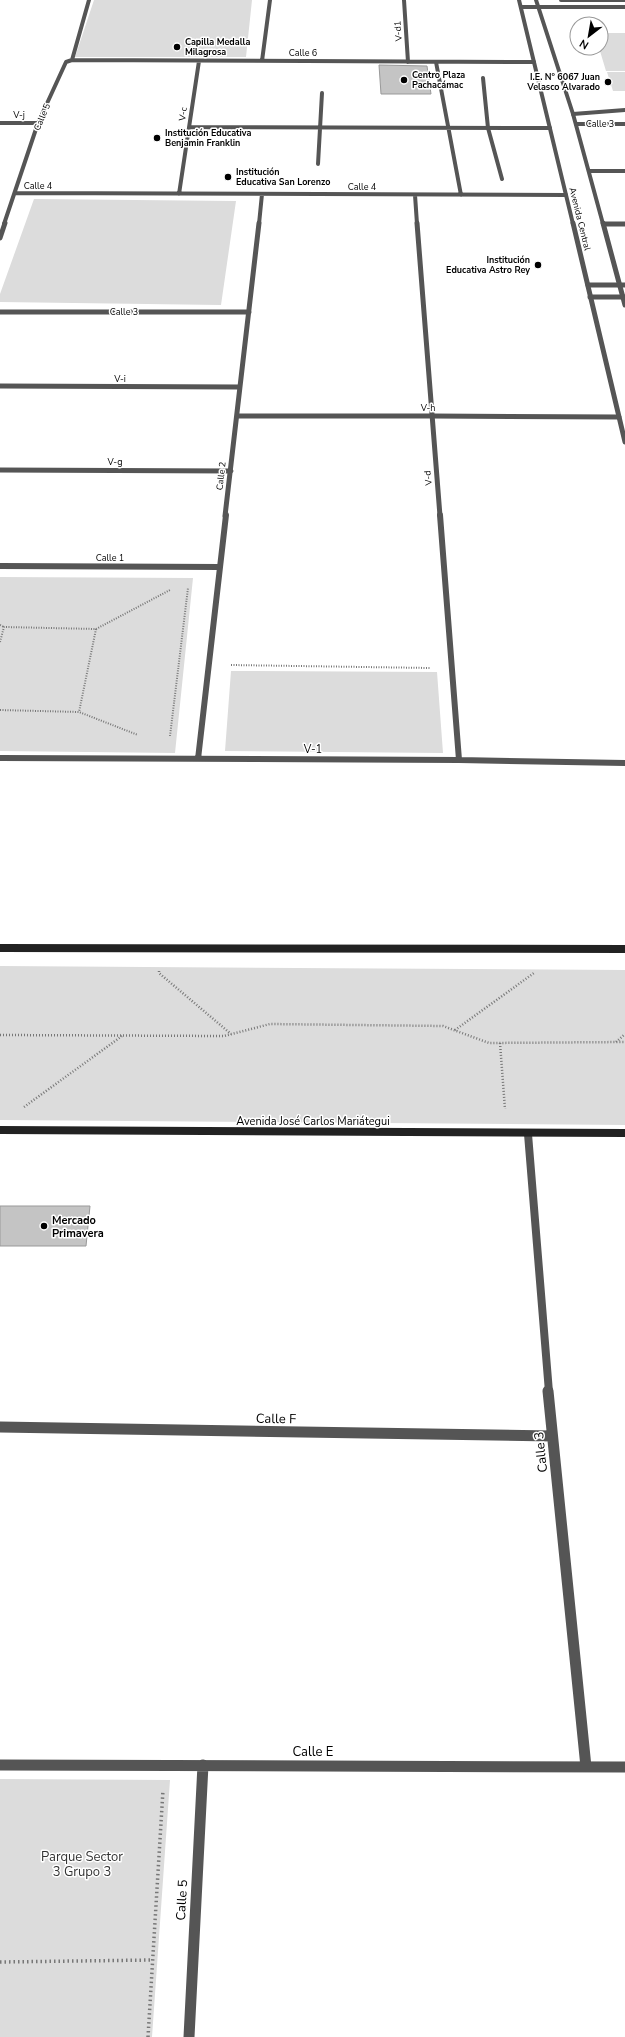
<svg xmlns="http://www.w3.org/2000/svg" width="625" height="2037" font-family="'Nunito Sans',sans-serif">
<rect width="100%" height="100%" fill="#fff"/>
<path fill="#dcdcdc" d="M94 0H252L246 57H75Z
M601 33H625V71H606L600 51 597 48H601Z
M607 72H625V91H613Z
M34 199 236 201 221 305 0 302V294Z
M0 577 193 578 175 753 0 751Z
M231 671 437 672 443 753 225 751Z
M0 966 625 970V1125L0 1120Z
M0 1779 170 1780 152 2037H0Z"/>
<path fill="#c4c4c4" stroke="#999" d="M379 65 427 66 431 94H381Z
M0 1206H90L86 1246H0Z"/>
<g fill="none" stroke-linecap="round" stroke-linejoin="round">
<path stroke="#777" stroke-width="2" stroke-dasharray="1 1.5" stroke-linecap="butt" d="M0 625 4 627
M96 629 170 590
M0 642 4 627 96 629 79 712
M231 665 430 668
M0 710 79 712 138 735
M170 736 188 588"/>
<path stroke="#777" stroke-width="2.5" stroke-dasharray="1 2" stroke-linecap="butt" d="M159 971V973L231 1034
M455 1030 534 973
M0 1035 224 1036 270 1024 443 1026 489 1043 625 1042
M616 1042 625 1034
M500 1043 505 1109
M24 1107 122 1036"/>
<path stroke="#777" stroke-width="3.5" stroke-dasharray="1.5 3" stroke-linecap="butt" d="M0 1962 153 1960
M148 2037 163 1790"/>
<path stroke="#555" stroke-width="4" d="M483 78 488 128 502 179
M573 114 625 110"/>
<path stroke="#555" stroke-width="5" d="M432 416 619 417"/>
<path stroke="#555" stroke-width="4" d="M404 0 408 62
M72 60 534 62
M262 61 270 0
M436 62 461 195
M0 123H38
M576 124H625
M189 127 550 128
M318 164 322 93
M589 171H625
M15 193 566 195
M179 194 199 61
M415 195 417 224
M4 224 38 123 66 62 72 60 89 0
M259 224 262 194
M604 224H625"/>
<path stroke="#555" stroke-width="5" d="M417 223 440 516
M604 224H625
M0 238 5 223
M588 285H625
M590 297H625
M0 312H249
M0 386 240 387
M237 416H432
M0 470 231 471
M225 516 259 223"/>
<path stroke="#555" stroke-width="6" d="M440 515 459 760
M0 566 220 567
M0 758 459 760 625 763
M198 759 226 515"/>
<path stroke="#555" stroke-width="8" d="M528 1134 549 1392"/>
<path stroke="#555" stroke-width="11" d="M548 1391 586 1767
M0 1427 552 1436
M0 1765 625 1767
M189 2037 203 1765"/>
<path stroke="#555" stroke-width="4" d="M519 0 573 224
M536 0 573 114 603 224
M561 0H625
M521 7H625"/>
<path stroke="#555" stroke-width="5" d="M573 223 625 442
M603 223 625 305"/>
<path stroke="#222" stroke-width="8" d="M0 948 625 949
M0 1130 625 1133"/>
</g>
<g fill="#000" stroke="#fff" stroke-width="1.5">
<circle cx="177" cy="47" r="4"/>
<circle cx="404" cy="80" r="4"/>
<circle cx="608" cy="82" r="4"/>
<circle cx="157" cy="138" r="4"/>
<circle cx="228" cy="177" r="4"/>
<circle cx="538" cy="265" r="4"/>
<circle cx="44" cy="1226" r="4"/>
</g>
<g text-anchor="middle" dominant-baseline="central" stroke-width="3" stroke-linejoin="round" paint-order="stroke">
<g font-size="9" fill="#000" stroke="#fff">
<text transform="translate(398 31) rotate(-94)">V-d1</text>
<text x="303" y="53">Calle 6</text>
<text transform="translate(183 114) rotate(-82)">V-c</text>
<text x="19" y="115">V-j</text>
<text transform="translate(42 117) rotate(-67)">Calle 5</text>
<text x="600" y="124">Calle 3</text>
<text x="38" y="186">Calle 4</text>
<text x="362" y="187">Calle 4</text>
<text transform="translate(580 219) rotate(76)">Avenida Central</text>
<text x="124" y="312">Calle 3</text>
<text x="120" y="379">V-i</text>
<text x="428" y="408">V-h</text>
<text x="115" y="462">V-g</text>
<text transform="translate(221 476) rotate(-84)">Calle 2</text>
<text transform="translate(428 478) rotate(-95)">V-d</text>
<text x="110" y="558">Calle 1</text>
</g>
<g font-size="9" font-weight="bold" fill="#000" stroke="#fff" text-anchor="start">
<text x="185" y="42">Capilla Medalla<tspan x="185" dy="10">Milagrosa</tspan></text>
<text x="412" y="75">Centro Plaza<tspan x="412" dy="10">Pachacámac</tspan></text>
<text x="600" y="77" text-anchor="end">I.E. N° 6067 Juan<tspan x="600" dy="10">Velasco Alvarado</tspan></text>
<text x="165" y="133">Institución Educativa<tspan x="165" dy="10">Benjamin Franklin</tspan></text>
<text x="236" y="172">Institución<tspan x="236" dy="10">Educativa San Lorenzo</tspan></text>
<text x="530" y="260" text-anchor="end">Institución<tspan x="530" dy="10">Educativa Astro Rey</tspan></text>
</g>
<g font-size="11" fill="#000" stroke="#fff">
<text x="313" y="749">V-1</text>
<text x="313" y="1121">Avenida José Carlos Mariátegui</text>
</g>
<g font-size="11" font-weight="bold" fill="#000" stroke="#fff" text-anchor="start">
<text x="52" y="1220">Mercado<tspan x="52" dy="13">Primavera</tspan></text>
</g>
<g font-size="13" fill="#000" stroke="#fff">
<text transform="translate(276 1419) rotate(1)">Calle F</text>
<text transform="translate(541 1452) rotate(-96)">Calle 3</text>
<text x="313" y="1752">Calle E</text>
<text transform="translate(182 1900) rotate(-87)">Calle 5</text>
</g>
<g font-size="13" fill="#333" stroke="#fff">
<text x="82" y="1857">Parque Sector<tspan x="82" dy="15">3 Grupo 3</tspan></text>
</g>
</g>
<g transform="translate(589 36) rotate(211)"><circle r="19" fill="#ffffff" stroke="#999999"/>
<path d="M0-3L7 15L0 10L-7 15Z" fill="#000000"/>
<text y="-6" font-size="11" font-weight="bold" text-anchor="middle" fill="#000000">N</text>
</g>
</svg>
